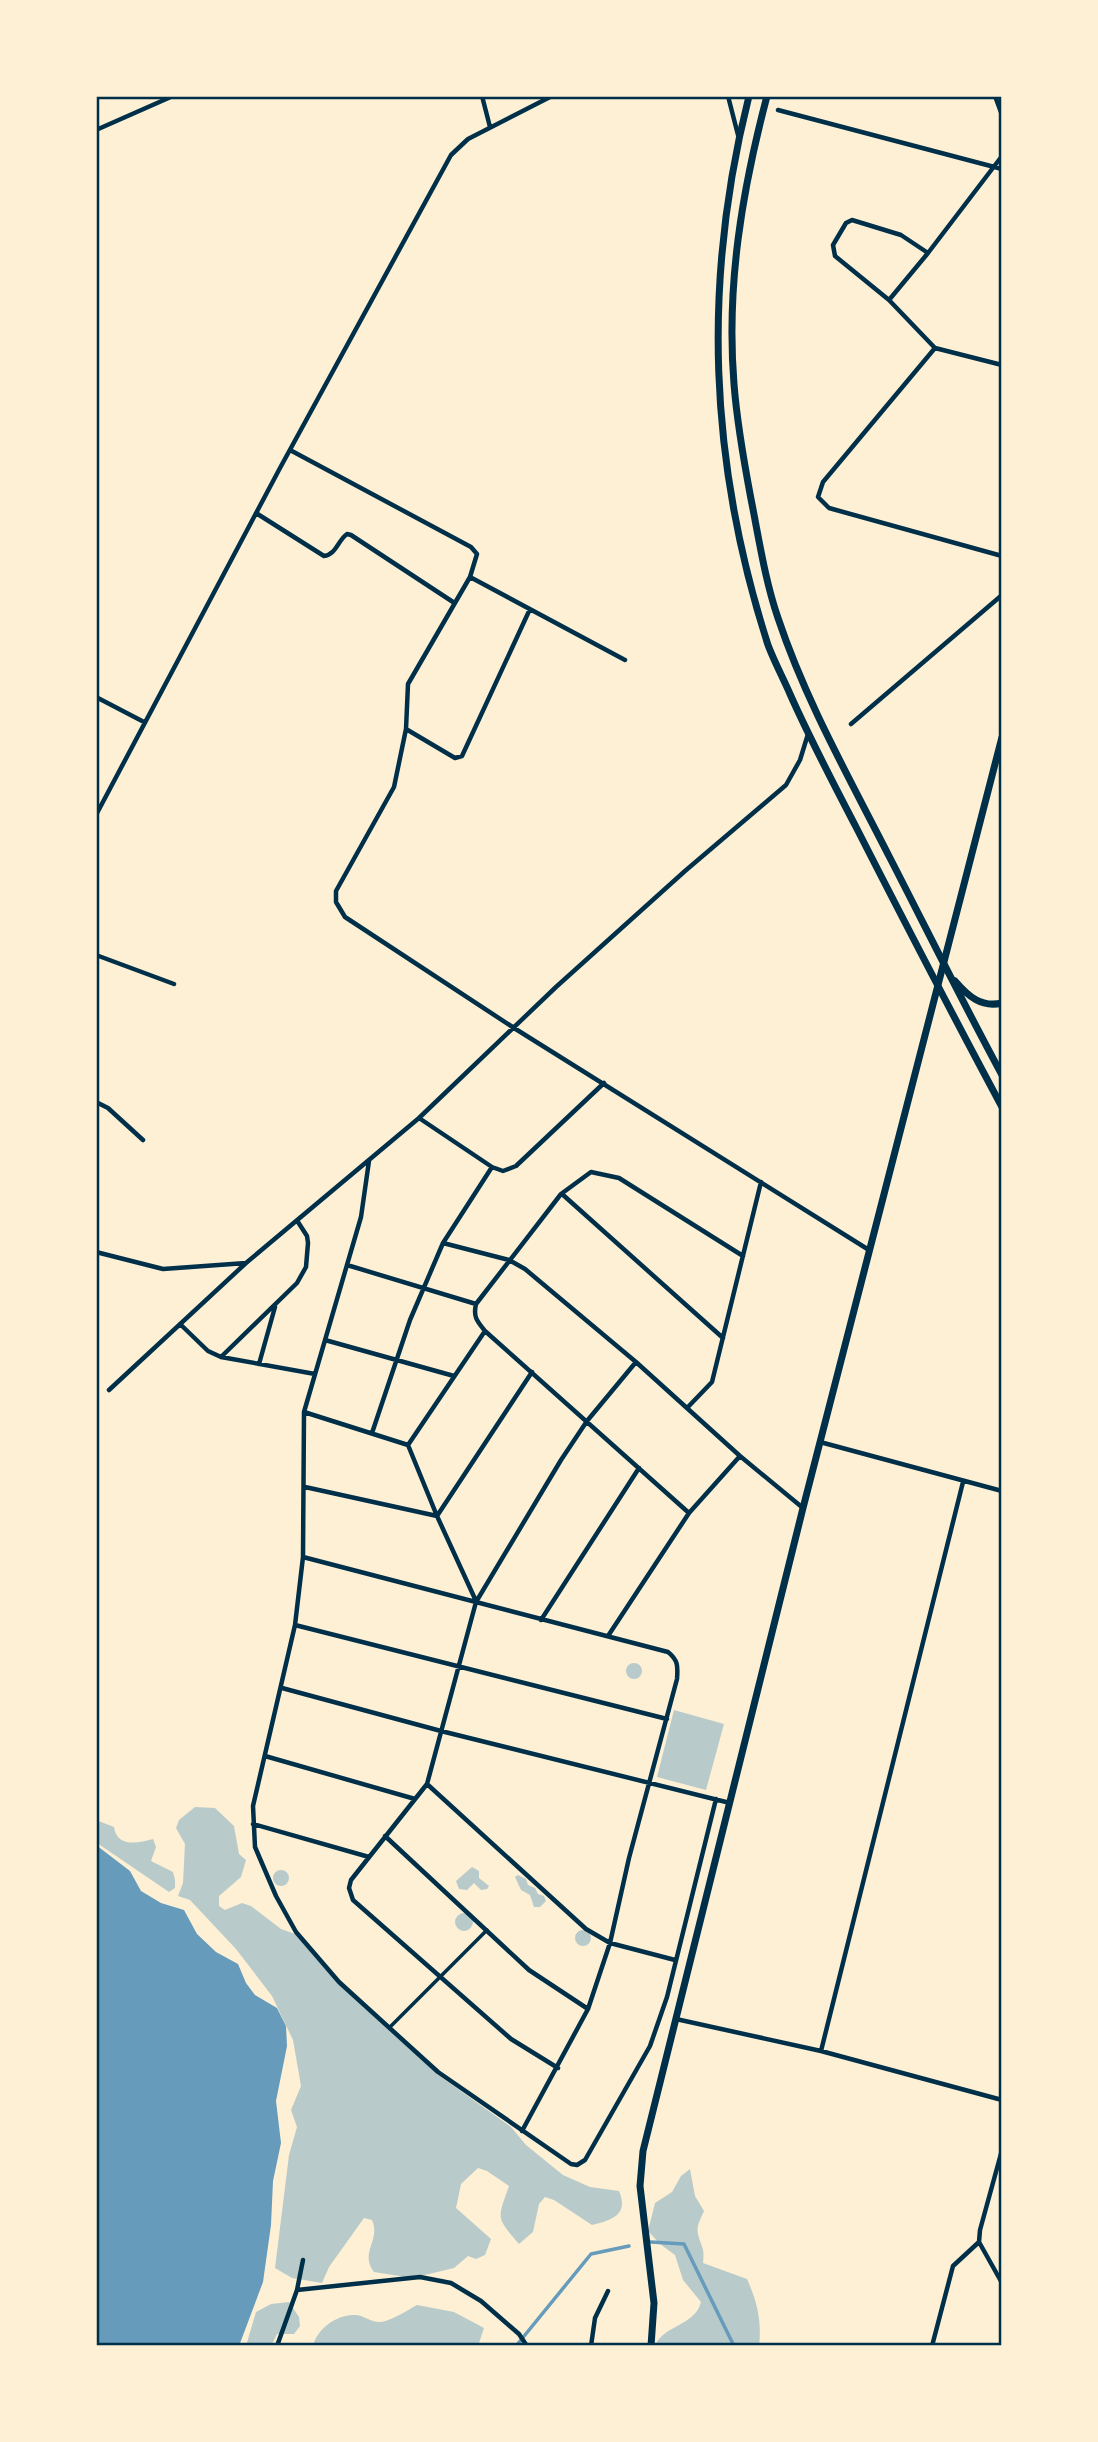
<svg xmlns="http://www.w3.org/2000/svg" width="1098" height="2442" font-family="'Fira Sans Condensed',sans-serif">
<rect width="100%" height="100%" fill="#fdf0d5"/>
<path fill="#b9caca" d="M626 1671a8 8 0 1 1 16 0a8 8 0 1 1-16 0Z
M674 1710 724 1724 706 1790 657 1777Z
M195 1807 215 1808 234 1826 239 1854 246 1860 241 1877 219 1896V1906L225 1910 242 1903 251 1906 281 1929 295 1934 338 1984 387 2026 437 2074 511 2127 526 2145 563 2175 590 2187 619 2191C629 2215 612 2220 592 2225L554 2200 545 2197 539 2204 533 2232 519 2244C496 2217 497 2220 509 2186L487 2171 478 2168 461 2184 456 2208 491 2239 485 2255 476 2259 468 2256 454 2268 412 2278 374 2272C359 2253 381 2241 372 2220L364 2218 329 2267 322 2283 292 2278 275 2268 289 2155 297 2127 291 2110 301 2086 293 2040 272 1996 236 1949 190 1900 178 1896 183 1883 185 1844 176 1828 179 1820Z
M96 1820 114 1827C117 1848 138 1843 153 1839L156 1847 151 1861 173 1872 175 1880V1888L169 1892 97 1843Z
M472 1867 479 1871V1878L489 1886 487 1889 481 1890 474 1883 467 1890 459 1889 456 1881Z
M273 1878a8 8 0 1 1 16 0a8 8 0 1 1-16 0Z
M518 1875 526 1879 528 1885 535 1888 538 1894 544 1896 546 1901 540 1907H534L530 1895 521 1890 515 1877Z
M455 1922a9 9 0 1 1 18 0a9 9 0 1 1-18 0Z
M575 1938a8 8 0 1 1 16 0a8 8 0 1 1-16 0Z
M690 2169 695 2196 704 2211C701 2218 696 2226 698 2234 701 2248 705 2246 703 2263L747 2279C757 2301 762 2321 759 2346H655C663 2325 695 2326 701 2302L683 2280 675 2255 660 2244 648 2231 655 2203 672 2192 681 2176Z
M289 2302 299 2317 300 2326 294 2334H277L271 2346H246L256 2312 271 2304Z
M417 2305 454 2312 484 2328 478 2346H313C317 2329 337 2314 355 2315 364 2315 371 2323 381 2322 393 2320 406 2311 417 2305Z"/>
<path fill="#669bbc" d="M96 1845 130 1871 141 1891 161 1903 184 1910 197 1934 216 1952 238 1964 246 1983 255 1995 277 2008 286 2026 287 2046 276 2101 281 2143 273 2181 271 2225 263 2282 239 2346H96Z"/>
<g fill="none" stroke-linecap="round" stroke-linejoin="round">
<path stroke="#669bbc" stroke-width="3.5" d="M651 2242 684 2244 734 2346
M516 2346 591 2254 629 2246"/>
<path stroke="#003049" stroke-width="3.5" d="M390 2027 487 1930"/>
<path stroke="#003049" stroke-width="4.5" d="M482 96 490 127
M728 96 738 135
M995 96 1002 115
M778 110 1002 169
M96 130 173 96
M928 253 901 235 852 220 846 223 833 245 835 256 889 300 935 348
M889 300 928 253 1002 156
M935 348 823 482 818 497 829 508 1002 556
M935 348 1002 365
M290 450 471 547 477 554 470 577 408 684 406 729 394 787 336 891V902L345 917 514 1028 869 1250
M256 513 324 556C336 555 338 540 347 534L351 535 453 602
M470 577 625 660
M96 697 144 722
M851 724 1002 595
M406 729 455 758 462 756 530 609
M96 815 280 468 451 155 468 139 552 96
M96 955 174 984
M96 1102 108 1108 143 1140
M419 1118 492 1167 503 1171 516 1166 604 1083
M369 1161 361 1217 304 1412 303 1557 295 1625 253 1806 255 1847 276 1896 296 1932 339 1982 438 2072 571 2164 577 2165 585 2160 650 2046 667 1997 716 1799
M562 1194 723 1338
M443 1243 509 1260 525 1269 636 1362 740 1456 803 1508
M96 1252 163 1269 246 1263
M347 1265 476 1304
M180 1324 208 1351 221 1357 315 1374
M325 1340 454 1376
M221 1357 297 1283 306 1267 308 1243 307 1236 298 1222
M259 1364 275 1307
M109 1390 246 1263 419 1118 556 987 685 871 786 785 800 760 808 734
M687 1408 712 1382 761 1182
M304 1412 408 1445
M372 1433 410 1320 443 1243 492 1167
M820 1442 1002 1491
M408 1445 437 1516 476 1601
M408 1445 485 1331
M305 1487 437 1516 532 1372
M689 1513 485 1331C477 1321 473 1317 476 1304L561 1194 591 1172 619 1178 743 1256
M303 1557 668 1652C678 1660 678 1666 677 1679L629 1858 610 1943 588 2009 522 2131
M541 1620 639 1468
M295 1625 667 1719
M608 1636 689 1513 740 1456
M282 1688 441 1731 730 1803
M265 1756 415 1799
M427 1784 586 1929 610 1943 675 1960
M253 1824 369 1857
M385 1836 529 1970 588 2009
M676 2019 821 2051 1002 2100
M821 2051 963 1482
M558 2068 511 2039 353 1900 349 1888 351 1880 427 1784 476 1602 561 1460 587 1421 636 1362
M1002 2150 980 2230 979 2242 1002 2283
M297 2290 420 2277 451 2283 481 2301 519 2334 527 2346
M277 2346 297 2290 303 2260
M591 2346 595 2318 608 2291
M932 2346 953 2266 979 2242"/>
<path stroke="#003049" stroke-width="7" d="M651 2346 654 2303 640 2186 643 2151 803 1508 1002 737"/>
<path stroke="#003049" stroke-width="7" d="M749 96C702 282 709 462 768 645 774 661 783 678 790 694 810 739 832 781 855 825 903 919 952 1014 1002 1107
M767 96C742 191 726 286 734 384 737 423 744 462 751 499 759 539 765 580 778 618 806 702 850 779 890 858 927 930 963 1003 1002 1075
M955 981C968 996 981 1008 1002 1003"/>
</g>
<rect width="1098" height="2442" fill="none" stroke="#fdf0d5" stroke-width="196"/>
<rect x="98" y="98" width="902" height="2246" fill="none" stroke="#003049" stroke-width="2.5"/>
</svg>
